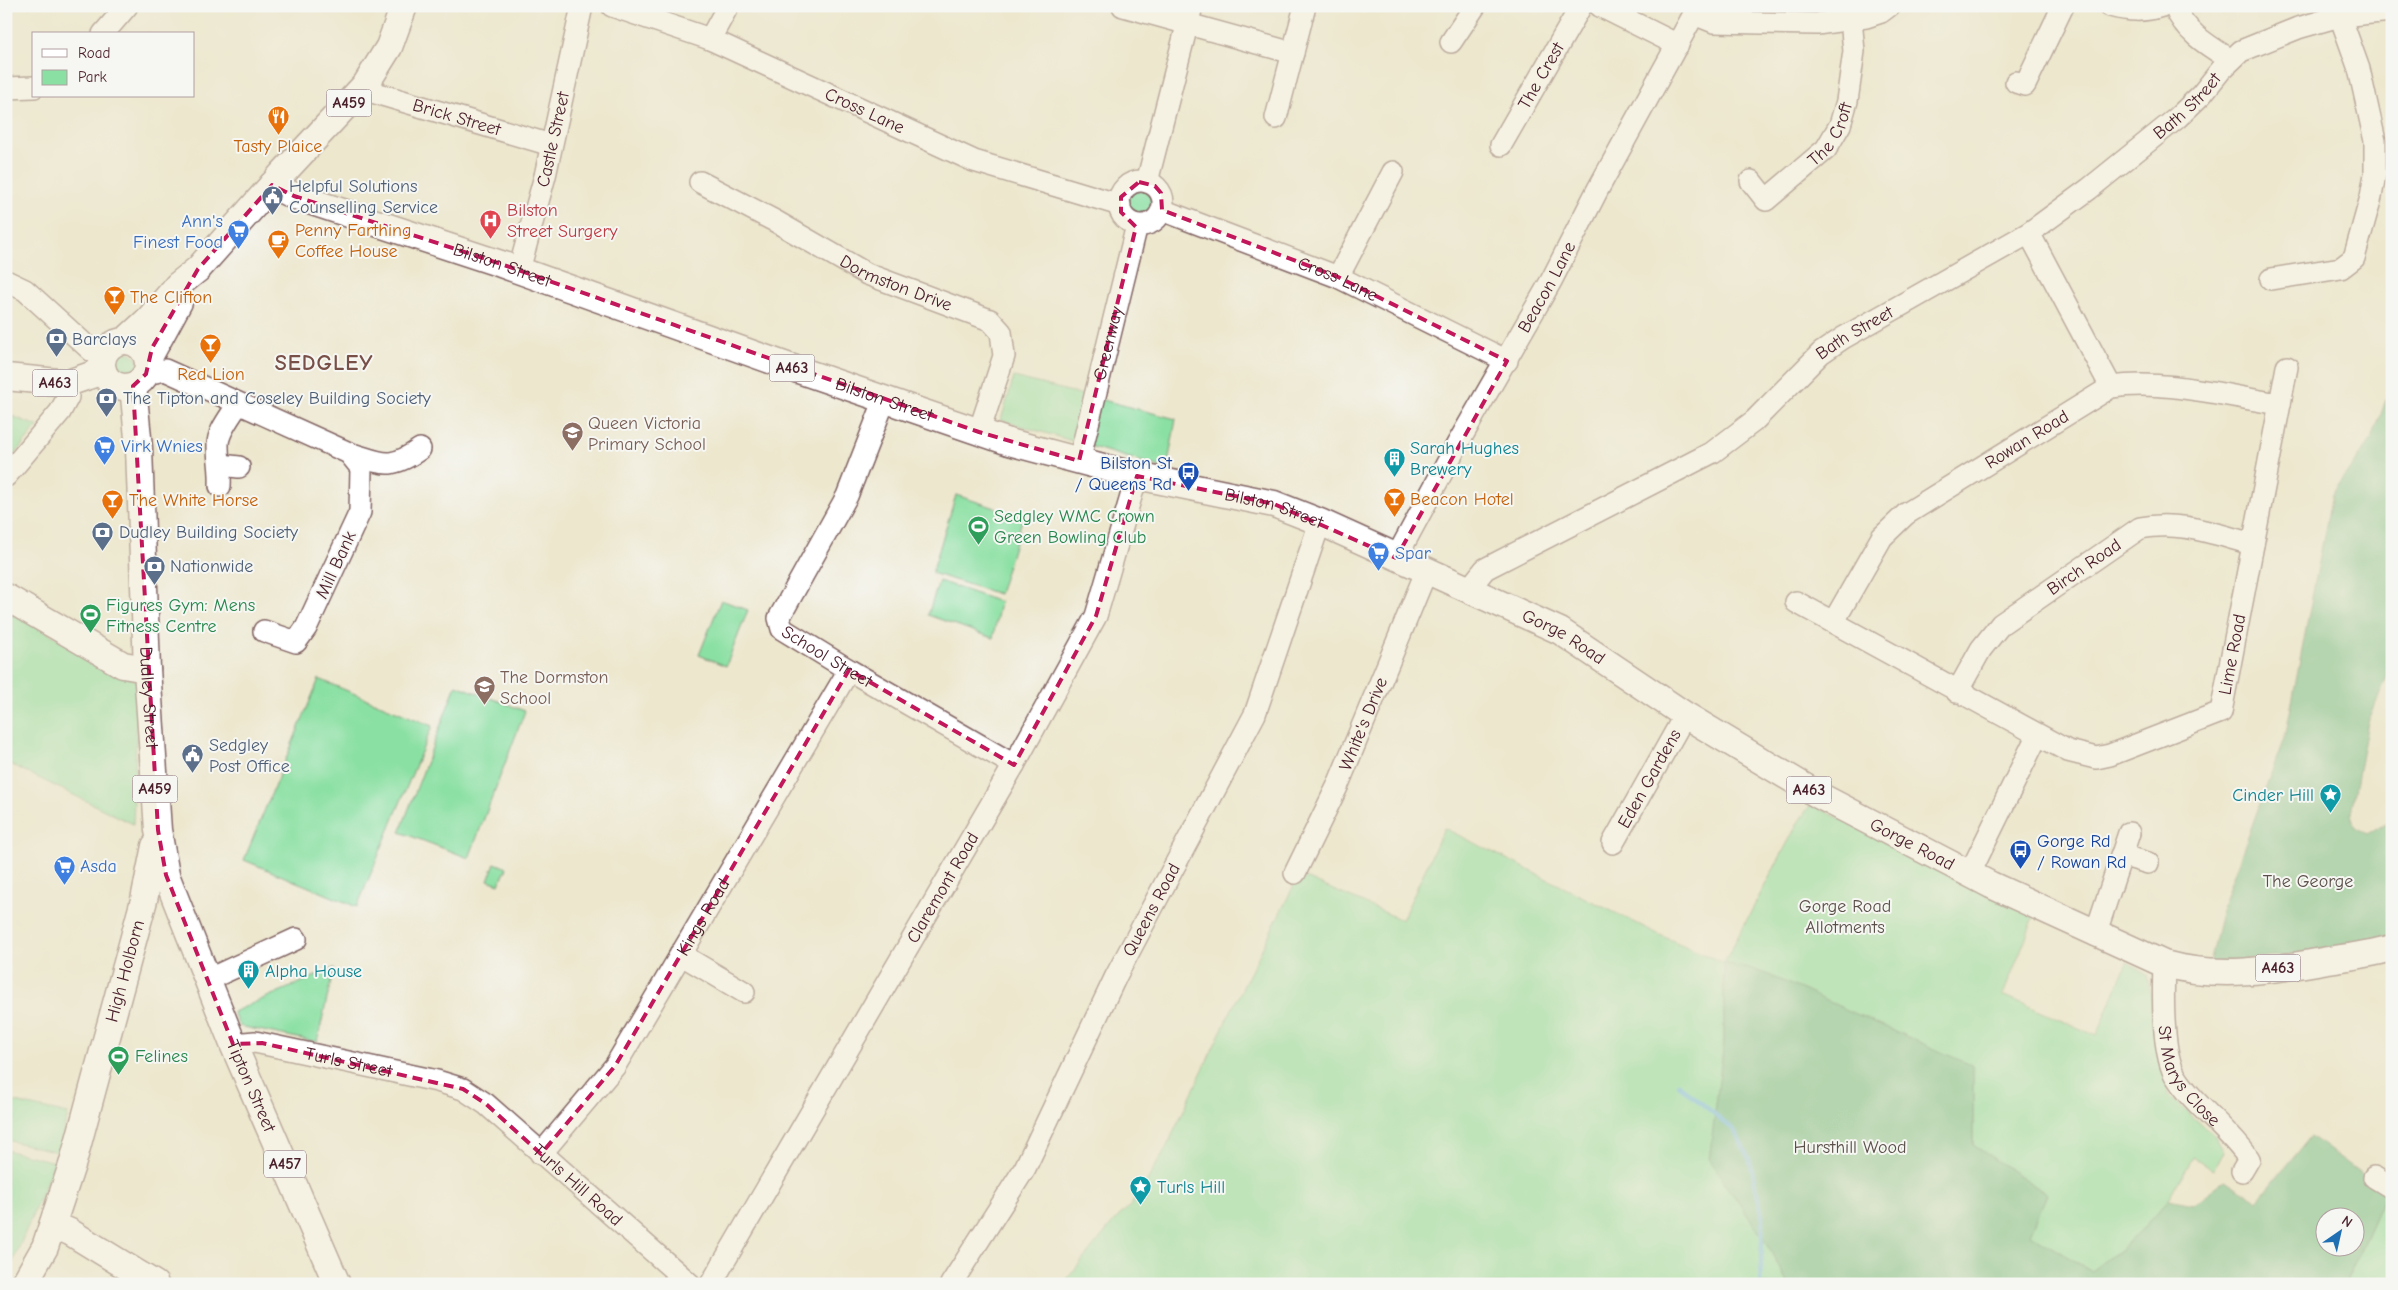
<svg xmlns="http://www.w3.org/2000/svg" width="2398" height="1290" font-family="'Comic Neue',sans-serif">
<rect width="100%" height="100%" fill="#f6f6f2"/>
<filter id="ink" filterUnits="userSpaceOnUse"><feTurbulence type="fractalNoise" baseFrequency=".02" numOctaves="2"/><feDisplacementMap in="SourceGraphic" scale="10" xChannelSelector="R" yChannelSelector="G"/><feConvolveMatrix kernelMatrix="1 2 1 2 8 2 1 2 1" color-interpolation-filters="sRGB"/></filter>
<filter id="wash" filterUnits="userSpaceOnUse"><feTurbulence type="fractalNoise" baseFrequency=".0096" numOctaves="4" result="noise"/><feDisplacementMap in="SourceGraphic" scale="20" xChannelSelector="R" yChannelSelector="G"/><feGaussianBlur stdDeviation="1.12" result="paint"/><feColorMatrix in="noise" values="0 0 0 0 0 0 0 0 0 0 0 0 0 0 0 0 0 1.4 0 .05"/><feComposite in="paint" operator="in"/></filter>
<g filter="url(#wash)">
<rect width="100%" height="100%" fill="#ede7ce"/>
<path fill="#8ae0a3" stroke="#6a8067" d="M1126 205a14 14 0 1 1 28 0a14 14 0 1 1-28 0Z
M111 366a14 14 0 1 1 28 0a14 14 0 1 1-28 0Z
M1014 377 1176 419 1167 469 1001 420Z
M6 414 38 426 6 465Z
M956 495 1023 517 999 594 932 573Z
M939 581 1000 602 993 638 928 615Z
M721 600 748 610 726 666 699 655Z
M6 610 138 682 133 824 6 762Z
M319 679 432 726 357 907 244 860Z
M456 685 525 711 469 858 400 832Z
M1811 804 2034 917 2003 995 2097 1036 2127 962 2147 974 2169 1095 2214 1136 2223 1152 2213 1170 2193 1157 2169 1199 2131 1241 2091 1271 2030 1234 2047 1194 1973 1145V1066L1724 964V1041L1768 1245 1788 1284H1063L1116 1219 1131 1205 1147 1181 1167 1146 1222 1029 1299 875 1402 920 1444 828 1662 936 1724 963 1799 821Z
M495 863 507 868 499 884 488 880Z
M334 968 317 1042 239 1026 233 1012Z
M6 1100 68 1114 58 1152 6 1140Z
M6 1150 55 1162 6 1278Z
M2386 1192 2392 1196V1284H2345Z"/>
<path fill="#6fbe89" stroke="#5c6e5a" fill-rule="evenodd" d="M2392 383V676L2388 675 2368 722 2351 813 2354 826 2367 834 2390 820 2392 816V936L2340 949 2209 963 2223 904 2286 733 2332 494 2372 439Z
M1724 963 1749 968 1769 975 1973 1066V1145L2047 1194 2030 1234 2091 1271 2131 1241 2169 1199 2193 1204 2225 1180 2258 1201 2311 1136 2386 1192 2345 1284H1788L1768 1245 1709 1160 1724 1041ZM2326 1218H2356V1248H2326Z"/>
<g fill="none" stroke-linecap="round" stroke-linejoin="round">
<path stroke="#6fbbe9" stroke-width="4.5" d="M1679 1085 1734 1130 1750 1161 1763 1220 1760 1284"/>
</g>
</g>
<g filter="url(#ink)">
<g fill="none" stroke-linecap="round" stroke-linejoin="round">
<defs>
<g id="minor">
<path id="s1" d="M612 6 710 39 974 161 1120 205"/>
<path d="M1123 6 1293 53"/>
<path d="M1600 6 1678 45"/>
<path d="M2110 6C2129 11 2143 12 2162 6"/>
<path d="M2174 6C2186 33 2207 45 2231 60"/>
<path d="M103 34 127 6"/>
<path d="M710 39 728 6"/>
<path d="M1451 42 1475 6"/>
<path d="M2016 82 2025 85 2063 6"/>
<path d="M6 88 34 87"/>
<path id="s2" d="M362 89 551 145"/>
<path d="M1276 118 1305 6"/>
<path id="s3" d="M1501 145 1581 6"/>
<path id="s4" d="M1751 181 1766 200 1826 149 1840 125 1847 101 1854 51 1851 20"/>
<circle cx="1141" cy="203" r="22"/>
<path id="s5" d="M700 182 775 221 867 274 990 320 1001 332 1004 356 979 432"/>
<path d="M1147 182 1192 6"/>
<path id="s6" d="M1162 210 1338 277 1507 361"/>
<path d="M2029 233 2111 387"/>
<path id="s7" d="M519 270 545 176 582 6"/>
<path d="M1338 277 1393 172"/>
<path d="M2271 279 2341 268 2354 258 2371 197 2375 174V141L2359 69 2340 16"/>
<path d="M6 281 25 290 92 351 104 356"/>
<path d="M146 374 165 370 349 453 361 468 360 512 306 628 296 642 264 631"/>
<path id="s8" d="M885 399 847 496 779 618 782 629 849 670 1014 765"/>
<path d="M349 453C383 463 389 471 420 449"/>
<path id="s9" d="M1079 461 1137 225"/>
<path d="M221 465 239 467"/>
<path d="M6 476 60 412 68 397V383"/>
<path d="M220 486C221 471 218 460 218 446 217 432 231 416 238 404"/>
<path id="s10" d="M1396 558 1458 443 1551 281 1598 189 1694 14 1714 22 1817 24 1866 17 1881 12 1889 6"/>
<path id="s11" d="M1469 589 1485 569 1713 452 1754 421 1821 353 1843 338 2029 233 2089 189 2177 118 2201 95 2221 70 2241 51 2298 28 2340 16 2392 11"/>
<path id="s12" d="M1796 602 2068 751 2096 758 2110 755 2221 712 2287 367"/>
<path id="s13" d="M1834 621 1882 537 1906 514 2111 387C2166 379 2225 396 2280 404"/>
<path id="s14" d="M1957 692 1981 649 2001 624 2140 528C2179 520 2214 534 2253 544"/>
<path id="s15" d="M1613 843 1685 715"/>
<path d="M2121 855 2148 863"/>
<path id="s16" d="M1295 873 1337 787 1426 572"/>
<path d="M1969 875 2037 736"/>
<path d="M2095 935 2129 833"/>
<path d="M680 954 744 992"/>
<path id="s17" d="M2164 964C2163 992 2162 1052 2175 1075 2195 1107 2228 1128 2249 1159L2242 1171"/>
<path d="M207 980 296 939"/>
<path id="s18" d="M233 1044 255 1042 437 1081 463 1089 486 1104 690 1284"/>
<path id="s19" d="M541 1154 615 1066 849 670"/>
<path d="M2374 1177 2392 1188"/>
<path id="s20" d="M711 1284 1014 765 1096 616 1137 476"/>
<path id="s21" d="M951 1284 1025 1168 1116 976 1255 714 1320 522"/>
</g>
<g id="major">
<path id="s22" d="M272 185 294 196 501 264 787 366 1009 442 1137 476 1274 504 1320 522 1560 631 1685 715 1820 796 1991 885 2164 964C2218 979 2273 970 2328 960 2349 957 2371 954 2392 948"/>
<path d="M125 341 149 319 178 285 198 269 282 174 366 84 389 47 404 6"/>
<circle cx="125" cy="364" r="23"/>
<path d="M148 359 179 302"/>
<path d="M6 377 68 383 103 371"/>
<path id="s23" d="M133 386 139 448 147 669 158 830 166 875 233 1044 337 1284"/>
<path d="M6 597 123 665 147 669"/>
<path d="M54 1225 70 1232 155 1284"/>
<path id="s24" d="M24 1284 45 1247 73 1162 144 900 155 846"/>
</g>
</defs>
<use href="#minor" stroke="#836564" stroke-width="24"/>
<use href="#major" stroke="#836564" stroke-width="29"/>
<use href="#minor" stroke="#fff" stroke-width="21"/>
<use href="#major" stroke="#fff" stroke-width="26"/>
</g>
</g>
<path d="M0 0H2398V1290H0ZM1139 182 1155 186 1161 193 1162 210 1338 277 1507 361 1396 558 1274 504 1137 476 1096 616 1014 765 849 670 615 1066 541 1154 486 1104 463 1089 262 1043 233 1044 166 875 158 830 133 386 146 374 152 348 198 269 272 185 294 196 501 264 979 432 1079 461 1136 227 1121 212V197Z" fill="#ede7ce" fill-opacity=".55" fill-rule="evenodd"/>
<path fill="none" stroke="#c2185b" stroke-width="4" stroke-dasharray="10 6" stroke-linejoin="round" d="M1139 182 1155 186 1161 193 1162 210 1338 277 1507 361 1396 558 1274 504 1137 476 1096 616 1014 765 849 670 615 1066 541 1154 486 1104 463 1089 262 1043 233 1044 166 875 158 830 133 386 146 374 152 348 198 269 272 185 294 196 501 264 979 432 1079 461 1136 227 1121 212V197Z"/>
<defs>
<symbol id="restaurant-pin" viewBox="-11 -11 22 30"><path d="M0 17L-7.5 6A9.5 9.5 0 1 1 7.5 6Z" fill="#e8710a" stroke="#f6f6f2"/><path d="M-5-6h1v4h1v-4h1v4h1v-4h1v5L-1.5 .5V6h-2V.5L-5-1ZM5-6V6H3V1.5H1.5Q1.5-4 5-6Z" fill="#fff"/></symbol>
<symbol id="civic-pin" viewBox="-11 -11 22 30"><path d="M0 17L-7.5 6A9.5 9.5 0 1 1 7.5 6Z" fill="#5c6f8a" stroke="#f6f6f2"/><path d="M-.6-6.5H3V-4.5H.6V-3L4-1V1h2V6H-6V1h2V-1L-.6-3ZM-1.2 2.5V6h2.4V2.5Z" fill="#fff"/></symbol>
<symbol id="hospital-pin" viewBox="-11 -11 22 30"><path d="M0 17L-7.5 6A9.5 9.5 0 1 1 7.5 6Z" fill="#e0444e" stroke="#f6f6f2"/><path d="M-5-5h3v3.5h4V-5h3V5h-3V1.5h-4V5h-3Z" fill="#fff"/></symbol>
<symbol id="supermarket-pin" viewBox="-11 -11 22 30"><path d="M0 17L-7.5 6A9.5 9.5 0 1 1 7.5 6Z" fill="#3f7fe0" stroke="#f6f6f2"/><path d="M-6-5.5h2.5l.6 2H6L4.5 2H-2.5L-4.4-4H-6ZM-1.5 3.2a1.3 1.3 0 1 0 .1 0ZM3 3.2a1.3 1.3 0 1 0 .1 0Z" fill="#fff"/></symbol>
<symbol id="cafe-pin" viewBox="-11 -11 22 30"><path d="M0 17L-7.5 6A9.5 9.5 0 1 1 7.5 6Z" fill="#e8710a" stroke="#f6f6f2"/><path d="M-5.5-4.5H6V0H3Q3 3.5 0 3.5H-2.5Q-5.5 3.5-5.5 0ZM3-3.2v2h1.7v-2ZM-6 4.5H4V6H-6Z" fill="#fff"/></symbol>
<symbol id="bar-pin" viewBox="-11 -11 22 30"><path d="M0 17L-7.5 6A9.5 9.5 0 1 1 7.5 6Z" fill="#e8710a" stroke="#f6f6f2"/><path d="M-6-5H6L.8 .8V4.5H3.5V6h-7V4.5H-.8V.8Z" fill="#fff"/></symbol>
<symbol id="bank-pin" viewBox="-11 -11 22 30"><path d="M0 17L-7.5 6A9.5 9.5 0 1 1 7.5 6Z" fill="#5c6f8a" stroke="#f6f6f2"/><path d="M-6-4H6V4H-6ZM0-2.3a2.3 2.3 0 1 0 0 4.6a2.3 2.3 0 1 0 0-4.6Z" fill="#fff"/></symbol>
<symbol id="school-pin" viewBox="-11 -11 22 30"><path d="M0 17L-7.5 6A9.5 9.5 0 1 1 7.5 6Z" fill="#8d6e63" stroke="#f6f6f2"/><path d="M0-5L7-2L0 1L-7-2ZM-4 1L0 2.5L4 1V4Q0 6-4 4Z" fill="#fff"/></symbol>
<symbol id="building-pin" viewBox="-11 -11 22 30"><path d="M0 17L-7.5 6A9.5 9.5 0 1 1 7.5 6Z" fill="#0f9aa8" stroke="#f6f6f2"/><path d="M-4-6H4V6H1V3H-1V6H-4ZM-2.5-4.3h1.7v1.8h-1.7ZM.8-4.3h1.7v1.8H.8ZM-2.5-1h1.7V.8h-1.7ZM.8-1h1.7V.8H.8Z" fill="#fff"/></symbol>
<symbol id="bus-pin" viewBox="-11 -11 22 30"><path d="M0 17L-7.5 6A9.5 9.5 0 1 1 7.5 6Z" fill="#1a4fb4" stroke="#f6f6f2"/><path d="M-5-6H5V4H4V6H2V4H-2V6H-4V4H-5ZM-3.5-4V0h7V-4ZM-3.5 1.2v1.5H-2V1.2ZM2 1.2v1.5H3.5V1.2Z" fill="#fff"/></symbol>
<symbol id="stadium-pin" viewBox="-11 -11 22 30"><path d="M0 17L-7.5 6A9.5 9.5 0 1 1 7.5 6Z" fill="#2e9e5b" stroke="#f6f6f2"/><path d="M0-5a6.5 5 0 1 0 0 10a6.5 5 0 1 0 0-10ZM-3.5-1.8h7v3.6h-7Z" fill="#fff"/></symbol>
<symbol id="sight-pin" viewBox="-11 -11 22 30"><path d="M0 17L-7.5 6A9.5 9.5 0 1 1 7.5 6Z" fill="#0f9aa8" stroke="#f6f6f2"/><path d="M0-6L1.8-2.2L6-1.7L2.9 1.2L3.7 5.4L0 3.3L-3.7 5.4L-2.9 1.2L-6-1.7L-1.8-2.2Z" fill="#fff"/></symbol>
</defs>
<g fill-rule="evenodd">
<use href="#restaurant-pin" x="266" y="104" width="25" height="34"/>
<use href="#civic-pin" x="260" y="184" width="25" height="34"/>
<use href="#hospital-pin" x="478" y="208" width="25" height="34"/>
<use href="#supermarket-pin" x="226" y="218" width="25" height="34"/>
<use href="#cafe-pin" x="266" y="228" width="25" height="34"/>
<use href="#bar-pin" x="102" y="284" width="25" height="34"/>
<use href="#bank-pin" x="44" y="326" width="25" height="34"/>
<use href="#bar-pin" x="198" y="332" width="25" height="34"/>
<use href="#bank-pin" x="94" y="386" width="25" height="34"/>
<use href="#school-pin" x="560" y="420" width="25" height="34"/>
<use href="#supermarket-pin" x="92" y="434" width="25" height="34"/>
<use href="#building-pin" x="1382" y="446" width="25" height="34"/>
<use href="#bus-pin" x="1176" y="460" width="25" height="34"/>
<use href="#bar-pin" x="1382" y="486" width="25" height="34"/>
<use href="#bar-pin" x="100" y="488" width="25" height="34"/>
<use href="#stadium-pin" x="966" y="514" width="25" height="34"/>
<use href="#bank-pin" x="90" y="520" width="25" height="34"/>
<use href="#supermarket-pin" x="1366" y="540" width="25" height="34"/>
<use href="#bank-pin" x="142" y="554" width="25" height="34"/>
<use href="#stadium-pin" x="78" y="602" width="25" height="34"/>
<use href="#school-pin" x="472" y="674" width="25" height="34"/>
<use href="#civic-pin" x="180" y="742" width="25" height="34"/>
<use href="#sight-pin" x="2318" y="782" width="25" height="34"/>
<use href="#bus-pin" x="2008" y="838" width="25" height="34"/>
<use href="#supermarket-pin" x="52" y="854" width="25" height="34"/>
<use href="#building-pin" x="236" y="958" width="25" height="34"/>
<use href="#stadium-pin" x="106" y="1044" width="25" height="34"/>
<use href="#sight-pin" x="1128" y="1174" width="25" height="34"/>
</g>
<g text-anchor="middle" dominant-baseline="central" stroke-width="4" stroke-linejoin="round" paint-order="stroke">
<g fill="#f6f6f2" stroke="#7e6067" stroke-width="1">
<rect x="326.5" y="89.5" width="45" height="27" rx="4"/>
<rect x="769.5" y="354.5" width="45" height="27" rx="4"/>
<rect x="32.5" y="369.5" width="45" height="27" rx="4"/>
<rect x="132.5" y="775.5" width="45" height="27" rx="4"/>
<rect x="1786.5" y="776.5" width="45" height="27" rx="4"/>
<rect x="2255.5" y="954.5" width="45" height="27" rx="4"/>
<rect x="264" y="1150.5" width="42" height="27" rx="4"/>
</g>
<g font-size="16" font-weight="bold" fill="#4a1f2b">
<text x="349" y="103">A459</text>
<text x="792" y="368">A463</text>
<text x="55" y="383">A463</text>
<text x="155" y="789">A459</text>
<text x="1809" y="790">A463</text>
<text x="2278" y="968">A463</text>
<text x="285" y="1164">A457</text>
</g>
<g font-size="18" fill="#4a1f2b" stroke="#f6f6f2">
<text stroke="none"><textPath href="#s3" startOffset="80">The Crest</textPath></text>
<text stroke="none"><textPath href="#s11" startOffset="872">Bath Street</textPath></text>
<text stroke="none"><textPath href="#s1" startOffset="274">Cross Lane</textPath></text>
<text stroke="none"><textPath href="#s2" startOffset="99">Brick Street</textPath></text>
<text stroke="none"><textPath href="#s4" startOffset="118">The Croft</textPath></text>
<text stroke="none"><textPath href="#s7" startOffset="135">Castle Street</textPath></text>
<text stroke="none"><textPath href="#s22" startOffset="244">Bilston Street</textPath></text>
<text stroke="none"><textPath href="#s6" startOffset="189">Cross Lane</textPath></text>
<text stroke="none"><textPath href="#s5" startOffset="221">Dormston Drive</textPath></text>
<text stroke="none"><textPath href="#s10" startOffset="310">Beacon Lane</textPath></text>
<text stroke="none"><textPath href="#s11" startOffset="468">Bath Street</textPath></text>
<text stroke="none"><textPath href="#s9" startOffset="121">Greenway</textPath></text>
<text stroke="none"><textPath href="#s22" startOffset="649">Bilston Street</textPath></text>
<text stroke="none"><textPath href="#s13" startOffset="272">Rowan Road</textPath></text>
<text stroke="none"><textPath href="#s22" startOffset="1054">Bilston Street</textPath></text>
<text transform="translate(336 565) rotate(-65)">Mill Bank</text>
<text stroke="none"><textPath href="#s14" startOffset="182">Birch Road</textPath></text>
<text stroke="none"><textPath href="#s22" startOffset="1372">Gorge Road</textPath></text>
<text stroke="none"><textPath href="#s8" startOffset="308">School Street</textPath></text>
<text stroke="none"><textPath href="#s12" startOffset="531">Lime Road</textPath></text>
<text stroke="none"><textPath href="#s23" startOffset="312">Dudley Street</textPath></text>
<text stroke="none"><textPath href="#s16" startOffset="164">White's Drive</textPath></text>
<text stroke="none"><textPath href="#s15" startOffset="74">Eden Gardens</textPath></text>
<text stroke="none"><textPath href="#s22" startOffset="1778">Gorge Road</textPath></text>
<text stroke="none"><textPath href="#s20" startOffset="459">Claremont Road</textPath></text>
<text stroke="none"><textPath href="#s21" startOffset="425">Queens Road</textPath></text>
<text stroke="none"><textPath href="#s19" startOffset="288">Kings Road</textPath></text>
<text stroke="none"><textPath href="#s24" startOffset="330">High Holborn</textPath></text>
<text stroke="none"><textPath href="#s18" startOffset="118">Turls Street</textPath></text>
<text stroke="none"><textPath href="#s17" startOffset="119">St Marys Close</textPath></text>
<text stroke="none"><textPath href="#s23" startOffset="718">Tipton Street</textPath></text>
<text stroke="none"><textPath href="#s18" startOffset="385">Turls Hill Road</textPath></text>
</g>
<g font-size="18" fill="#c56008" stroke="#f6f6f2" text-anchor="start">
<text x="278" y="146" text-anchor="middle">Tasty Plaice</text>
<text x="295" y="230">Penny Farthing<tspan x="295" dy="21">Coffee House</tspan></text>
<text x="130" y="297">The Clifton</text>
<text x="211" y="374" text-anchor="middle">Red Lion</text>
<text x="1410" y="499">Beacon Hotel</text>
<text x="129" y="500">The White Horse</text>
</g>
<g font-size="18" fill="#4e5e75" stroke="#f6f6f2" text-anchor="start">
<text x="289" y="186">Helpful Solutions<tspan x="289" dy="21">Counselling Service</tspan></text>
<text x="72" y="339">Barclays</text>
<text x="123" y="398">The Tipton and Coseley Building Society</text>
<text x="119" y="532">Dudley Building Society</text>
<text x="170" y="566">Nationwide</text>
<text x="209" y="745">Sedgley<tspan x="209" dy="21">Post Office</tspan></text>
</g>
<g font-size="18" fill="#be3a42" stroke="#f6f6f2" text-anchor="start">
<text x="507" y="210">Bilston<tspan x="507" dy="21">Street Surgery</tspan></text>
</g>
<g font-size="18" fill="#366cbe" stroke="#f6f6f2" text-anchor="start">
<text x="223" y="221" text-anchor="end">Ann's<tspan x="223" dy="21">Finest Food</tspan></text>
<text x="121" y="446">Virk Wnies</text>
<text x="1395" y="553">Spar</text>
<text x="80" y="866">Asda</text>
</g>
<g font-size="18" fill="#785e54" stroke="#f6f6f2" text-anchor="start">
<text x="588" y="423">Queen Victoria<tspan x="588" dy="21">Primary School</tspan></text>
<text x="500" y="677">The Dormston<tspan x="500" dy="21">School</tspan></text>
</g>
<g font-size="18" fill="#0d838f" stroke="#f6f6f2" text-anchor="start">
<text x="1410" y="448">Sarah Hughes<tspan x="1410" dy="21">Brewery</tspan></text>
<text x="2314" y="795" text-anchor="end">Cinder Hill</text>
<text x="265" y="971">Alpha House</text>
<text x="1157" y="1187">Turls Hill</text>
</g>
<g font-size="18" fill="#164399" stroke="#f6f6f2" text-anchor="end">
<text x="1172" y="463">Bilston St<tspan x="1172" dy="21">/ Queens Rd</tspan></text>
<text x="2037" y="841" text-anchor="start">Gorge Rd<tspan x="2037" dy="21">/ Rowan Rd</tspan></text>
</g>
<g font-size="18" fill="#27864d" stroke="#f6f6f2" text-anchor="start">
<text x="994" y="516">Sedgley WMC Crown<tspan x="994" dy="21">Green Bowling Club</tspan></text>
<text x="106" y="605">Figures Gym: Mens<tspan x="106" dy="21">Fitness Centre</tspan></text>
<text x="135" y="1056">Felines</text>
</g>
<g font-size="18" fill="#5a4f49" stroke="#f6f6f2">
<text x="2308" y="881">The George</text>
<text x="1845" y="906">Gorge Road<tspan x="1845" dy="21">Allotments</tspan></text>
<text x="1850" y="1147">Hursthill Wood</text>
</g>
<g font-size="22" font-weight="bold" letter-spacing="1" fill="#795048" stroke="#f6f6f2">
<text x="324" y="363">SEDGLEY</text>
</g>
</g>
<rect width="2398" height="1290" fill="none" stroke="#f6f6f2" stroke-width="25"/>
<rect x="32" y="32" width="162" height="65" fill="#f6f6f2" stroke="#b1a0a2"/>
<rect x="42" y="49" width="25" height="8" fill="#ffffff" stroke="#b1a0a2"/>
<text x="78" y="58" font-size="15" fill="#4a1f2b">Road</text>
<rect x="42" y="70" width="25" height="15" fill="#8ae0a3" stroke="#b1a0a2"/>
<text x="78" y="82" font-size="15" fill="#4a1f2b">Park</text>
<g transform="translate(2340 1232) rotate(34)"><circle r="24" fill="#f6f6f2" stroke="#b1a0a2"/>
<path d="M0-4L9 19L0 12L-9 19Z" fill="#1f6fb2"/>
<text y="-8" font-size="14" font-weight="bold" text-anchor="middle" fill="#4a1f2b">N</text>
</g>
</svg>
